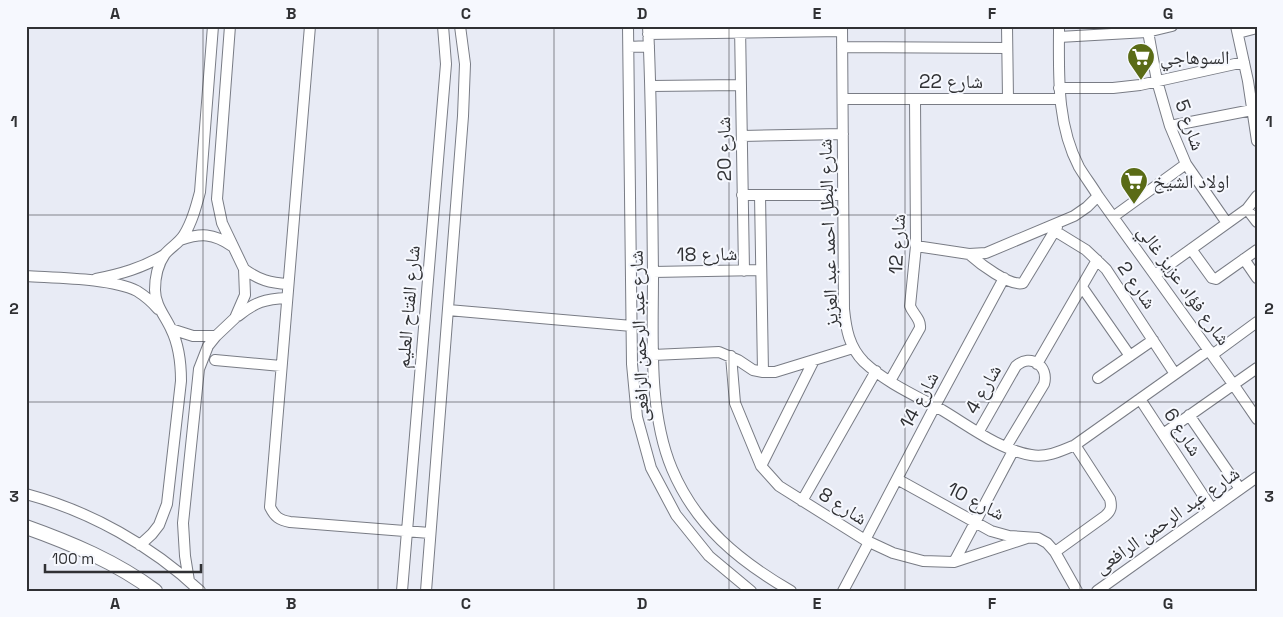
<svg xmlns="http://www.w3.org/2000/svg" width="1283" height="617" font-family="'Space Grotesk','Noto Naskh Arabic',sans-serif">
<rect width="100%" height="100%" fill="#e8ebf5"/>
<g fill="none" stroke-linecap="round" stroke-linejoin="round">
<defs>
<path id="minor" d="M310 26 270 507C275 517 279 520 290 522L430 533
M628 26 632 364 637 417 651 468 676 515 709 556 751 591
M648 26C652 109 652 192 653 275 653 337 648 412 672 469 696 526 739 561 791 591
M740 26 744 271
M842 26 844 309C846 329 849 347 864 362 885 382 916 396 942 410 969 426 1000 450 1031 455 1046 458 1061 451 1075 445L1209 350
M1007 26 1008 99
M1059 26C1059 74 1056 123 1079 167 1085 177 1092 186 1098 196L1233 384 1257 419
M1147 26 1157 81 1170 126 1186 164 1227 223
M1236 26 1248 81 1257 141
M1238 33 1257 28
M648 34 842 31
M1059 37 1147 32 1172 26
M629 47 649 46
M842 47 1007 48
M651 86 741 85
M1059 88H1113L1140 85 1244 62
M843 99H1059
M1170 126 1252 110
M742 136 843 134
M742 195H843
M760 195 763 372
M1247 209 1257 222
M1113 217 1186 164
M1055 231 1086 250 1106 269 1175 374
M180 240C201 233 213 233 232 246
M916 246 969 254 986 253 1074 216 1087 207 1098 196
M1191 249 1212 278 1216 279 1257 250
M969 254C979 263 1010 287 1023 283L1057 227
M1244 259 1257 278
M244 269C259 280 270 283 288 284
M653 272 761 270
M1155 275 1247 209 1257 196
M26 276C56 278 111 278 137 291 145 296 152 302 158 309
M96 279C121 274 142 268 164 255
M1082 287 1130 356
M448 310 632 326
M238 316C255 302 265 299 287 298
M171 329 193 336H216
M653 355 719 352 738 360 753 370 763 372H775L853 348
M1212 355 1257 322
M731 356 735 403 761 466 779 486 865 540 893 553 923 561 954 562 1027 538
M215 360 281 366
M1037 364 1097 260
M1098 378 1153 340
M890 381 920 328C921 319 913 314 910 306L916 246 915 99
M1140 399 1212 509
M1189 415 1240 489
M979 431 1016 366C1031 353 1049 366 1044 384L1006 447
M1163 434 1257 368
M761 466 814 360
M897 479 991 531 1009 536 1038 538 1047 543 1055 552 1077 591
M26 494C90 511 152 546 200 591
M802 501 876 371
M865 540 935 406 1004 278
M140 545 152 534 159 525 167 504 181 381C181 363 179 345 171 329 165 316 155 305 155 290 155 278 158 264 165 254 171 247 179 243 184 235 192 222 196 207 200 192L213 26
M1055 552 1105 516C1111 511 1112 507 1110 499L1075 445
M954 562 1013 451
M189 581 185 556 183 523 199 369 208 346 216 336 235 318 245 295 244 269 222 223 217 199 230 26
M402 591 446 64 443 26
M426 591 463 116 465 64 460 26
M843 591 869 542
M1097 591 1257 477"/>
<path id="tertiary" d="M26 527C71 543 116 562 155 591"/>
</defs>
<use href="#minor" stroke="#797c85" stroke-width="12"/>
<use href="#tertiary" stroke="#797c85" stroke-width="16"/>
<use href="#minor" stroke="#fff" stroke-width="10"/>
<use href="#tertiary" stroke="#fff" stroke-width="14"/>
</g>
<path fill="none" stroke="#303134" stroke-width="1" stroke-opacity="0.55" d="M203 26V591M378 26V591M554 26V591M729 26V591M905 26V591M1080 26V591M26 215H1257M26 402H1257"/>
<defs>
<symbol id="supermarket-pin" viewBox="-11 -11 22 30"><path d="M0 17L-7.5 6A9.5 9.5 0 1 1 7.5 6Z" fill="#5a6b16" stroke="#f6f8fe"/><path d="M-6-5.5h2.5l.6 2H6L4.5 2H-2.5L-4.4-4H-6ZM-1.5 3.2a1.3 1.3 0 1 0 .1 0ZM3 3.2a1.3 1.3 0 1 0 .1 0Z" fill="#fff"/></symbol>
</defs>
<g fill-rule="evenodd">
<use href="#supermarket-pin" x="1125" y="41" width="32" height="43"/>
<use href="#supermarket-pin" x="1118" y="165" width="32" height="43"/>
</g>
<g text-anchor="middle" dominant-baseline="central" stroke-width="4" stroke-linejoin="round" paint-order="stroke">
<g font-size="19" fill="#303134" stroke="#f6f8fe" text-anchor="start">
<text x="1160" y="57">السوهاجي</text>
<text x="1153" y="181">اولاد الشيخ</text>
</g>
<g font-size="19" fill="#303134" stroke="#f6f8fe">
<text x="951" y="81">شارع 22</text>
<text transform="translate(1190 125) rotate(70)">شارع 5</text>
<text transform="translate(724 149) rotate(-91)">شارع 20</text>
<text transform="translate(828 233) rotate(-92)">شارع البطل احمد عبد العزيز</text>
<text transform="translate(897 244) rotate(-87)">شارع 12</text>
<text transform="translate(707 254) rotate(-1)">شارع 18</text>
<text transform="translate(1137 285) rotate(55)">شارع 2</text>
<text transform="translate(1184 285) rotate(54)">شارع فؤاد عزيز غالي</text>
<text transform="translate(408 307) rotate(-85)">شارع الفتاح العليم</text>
<text transform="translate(639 336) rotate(-92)">شارع عبد الرحمن الرافعى</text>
<text transform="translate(983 389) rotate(-60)">شارع 4</text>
<text transform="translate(919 400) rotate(-62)">شارع 14</text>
<text transform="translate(1183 432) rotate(57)">شارع 6</text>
<text transform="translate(976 501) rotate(27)">شارع 10</text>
<text transform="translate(843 506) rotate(32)">شارع 8</text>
<text transform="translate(1167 520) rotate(-35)">شارع عبد الرحمن الرافعى</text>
</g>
</g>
<rect width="1283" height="617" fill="none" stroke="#f6f8fe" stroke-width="55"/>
<path d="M45 564v8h156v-8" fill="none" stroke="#303134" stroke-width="2.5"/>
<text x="52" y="564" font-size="15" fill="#303134" stroke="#f6f8fe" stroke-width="4" paint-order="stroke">100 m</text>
<rect x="28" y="28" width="1228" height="562" fill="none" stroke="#303134" stroke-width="2"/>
<g font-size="16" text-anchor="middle" font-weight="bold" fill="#303134">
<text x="115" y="19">A</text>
<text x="291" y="19">B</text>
<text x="466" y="19">C</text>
<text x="642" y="19">D</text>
<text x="817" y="19">E</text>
<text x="992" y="19">F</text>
<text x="1168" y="19">G</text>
<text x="14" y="127">1</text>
<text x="1269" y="127">1</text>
<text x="14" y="314">2</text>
<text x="1269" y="314">2</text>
<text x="14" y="502">3</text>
<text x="1269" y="502">3</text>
<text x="115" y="609">A</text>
<text x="291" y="609">B</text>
<text x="466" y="609">C</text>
<text x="642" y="609">D</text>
<text x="817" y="609">E</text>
<text x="992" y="609">F</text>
<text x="1168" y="609">G</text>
</g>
</svg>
